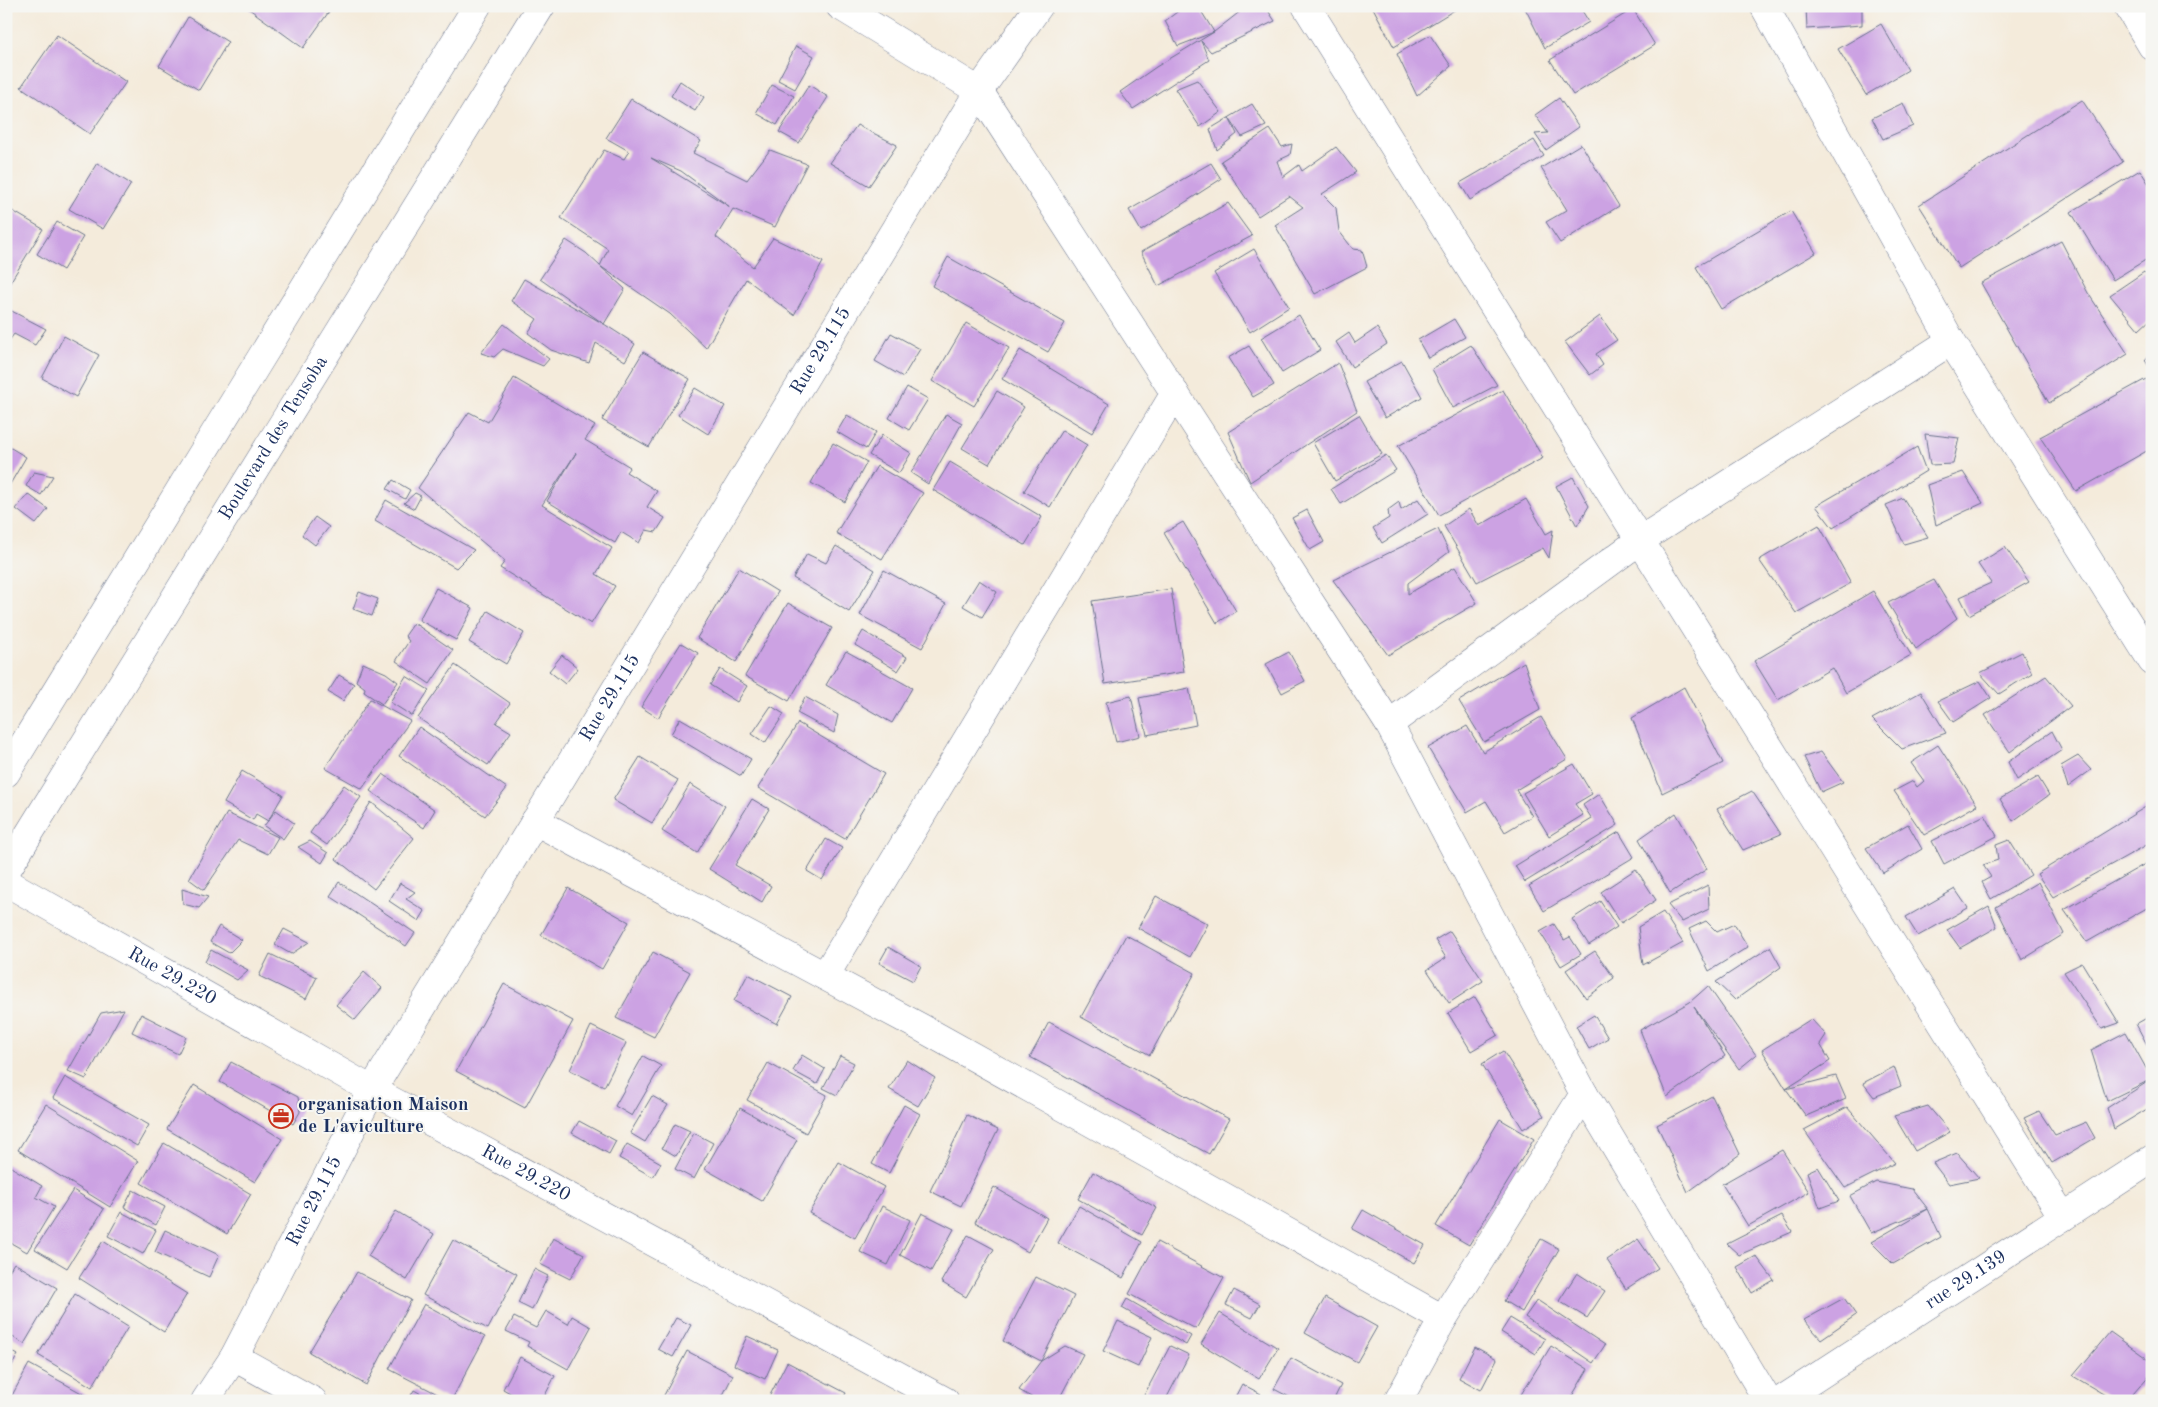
<svg xmlns="http://www.w3.org/2000/svg" width="2158" height="1407" font-family="'Old Standard TT',serif">
<rect width="100%" height="100%" fill="#f6f6f2"/>
<filter id="ink" filterUnits="userSpaceOnUse"><feTurbulence type="fractalNoise" baseFrequency=".02" numOctaves="2"/><feDisplacementMap in="SourceGraphic" scale="10" xChannelSelector="R" yChannelSelector="G"/><feConvolveMatrix kernelMatrix="1 2 1 2 8 2 1 2 1" color-interpolation-filters="sRGB"/></filter>
<filter id="wash" filterUnits="userSpaceOnUse"><feTurbulence type="fractalNoise" baseFrequency=".0096" numOctaves="4" result="noise"/><feDisplacementMap in="SourceGraphic" scale="20" xChannelSelector="R" yChannelSelector="G"/><feGaussianBlur stdDeviation="1.12" result="paint"/><feColorMatrix in="noise" values="0 0 0 0 0 0 0 0 0 0 0 0 0 0 0 0 0 1.4 0 .05"/><feComposite in="paint" operator="in"/></filter>
<g filter="url(#wash)">
<rect width="100%" height="100%" fill="#f4ebdb"/>
<g id="blocks">
<path fill="#cca2e3" fill-rule="evenodd" d="M245 6H333L303 48Z
M1185 6H1198L1214 32 1242 10 1240 6H1265L1275 21 1211 52 1201 41 1209 60 1133 109 1120 92 1156 67 1214 32 1178 46 1165 21Z
M1372 6H1461L1394 47Z
M1524 6H1579L1589 22 1545 48Z
M1806 6H1862V25L1807 29Z
M1633 9 1655 45 1573 95 1550 60Z
M188 17 228 42 199 90 159 66Z
M1881 24 1908 70 1866 95 1838 49Z
M57 35 126 82 90 134 21 87Z
M1430 35 1451 66 1417 96 1397 54Z
M796 46 814 56 795 89 778 80Z
M1197 80 1221 112 1200 127 1175 89Z
M680 81 704 97 695 111 671 96Z
M772 85 794 96 777 125 756 113Z
M809 85 828 97 799 143 779 132Z
M1559 98 1579 127 1546 150 1535 134 1548 133 1535 115Z
M631 99 701 141 693 153 747 180 770 150 807 164 775 227 733 209 716 237 753 267 773 238 823 262 794 315 746 279 706 348 670 314 600 266 625 289 604 324 635 344 625 361 596 343 589 363 551 350 528 333 537 319 511 301 524 279 604 324 540 279 566 240 586 253 600 266 608 249 561 218 604 150 624 159 629 151 606 138ZM651 158 681 171 730 207Z
M2082 100 2123 162 1959 268 1919 205Z
M1903 103 1913 126 1883 139 1872 118Z
M1252 104 1266 126 1242 137 1229 118 1237 134 1217 150 1210 129Z
M857 125 897 145 869 186 830 163Z
M1270 129 1282 147 1292 144 1290 155 1277 161 1283 177 1299 165 1302 171 1336 147 1356 172 1322 194 1336 208 1339 231 1353 249 1362 250 1367 267 1315 294 1275 225 1303 207 1289 196 1258 216 1221 161Z
M1534 140 1544 156 1470 200 1460 183Z
M1581 144 1619 206 1560 243 1546 222 1567 210 1541 168Z
M97 163 131 184 103 229 69 209Z
M1211 163 1221 179 1141 231 1129 210Z
M2140 170 2152 189V256L2113 280 2071 212Z
M1228 203 1252 236 1158 286 1141 252Z
M6 207 43 229 6 289Z
M1791 211 1816 253 1721 309 1696 267Z
M57 222 83 237 63 270 37 254Z
M2061 241 2088 293 2128 354 2049 403 1981 283Z
M1254 249 1289 307 1250 332 1214 273Z
M948 257 1065 323 1048 352 932 286Z
M2144 272 2152 279V318L2139 330 2110 295Z
M6 308 46 329 35 345 14 334 6 345Z
M1299 315 1320 350 1282 373 1261 338Z
M1600 316 1617 340 1596 354 1603 365 1590 375 1565 342Z
M1454 319 1465 337 1428 358 1418 340Z
M966 323 1009 348 974 406 932 381Z
M504 324 549 359 543 366 503 349 494 357 481 353Z
M1377 328 1387 344 1352 367 1336 342 1349 333 1355 343Z
M891 333 920 349 903 377 875 361Z
M64 336 99 355 76 397 42 378Z
M1471 345 1497 385 1453 408 1432 369Z
M1249 346 1274 385 1253 397 1228 358Z
M1020 350 1109 404 1092 433 1002 379Z
M643 352 690 379 649 447 602 420Z
M2152 352V372L2145 360Z
M1402 361 1422 397 1385 418 1364 382Z
M1338 363 1357 411 1250 482 1228 432Z
M514 378 595 426 585 440 630 467 626 472 657 491 647 507 665 518 656 532 646 530 639 543 621 532 615 543 547 501 576 453 542 505 612 548 596 574 615 586 591 624 500 568 505 561 418 488 469 412 488 422Z
M2146 379 2152 392V448L2076 491 2040 437Z
M907 387 928 399 909 430 889 418Z
M695 388 725 406 708 434 678 415Z
M1503 390 1543 458 1439 515 1398 446Z
M997 391 1024 407 989 464 962 448Z
M946 414 962 423 928 484 911 473Z
M847 415 876 432 866 449 837 432Z
M1359 415 1382 454 1335 481 1313 443Z
M1062 430 1087 445 1050 507 1024 491Z
M1925 434 1959 438 1953 464 1930 465Z
M882 435 911 453 899 473 869 455Z
M833 443 867 462 845 502 811 483Z
M6 445 26 457 6 491Z
M1917 447 1926 471 1833 528 1816 506Z
M1386 455 1396 470 1341 504 1331 489Z
M950 462 1042 517 1025 545 933 490Z
M877 466 923 493 882 559 836 533Z
M34 472 53 476 41 495 26 486Z
M1963 472 1983 503 1936 525 1927 485Z
M1573 477 1589 506 1577 526 1556 486Z
M393 480 410 490 405 499 387 489Z
M415 493 421 496 414 509 404 503Z
M28 494 48 509 36 524 16 509Z
M1903 498 1928 537 1904 544 1886 505Z
M1418 499 1428 514 1382 543 1373 528 1389 518 1388 510 1399 502 1401 510Z
M1526 499 1546 534 1553 530 1549 558 1543 548 1477 582 1444 526 1469 509 1479 526Z
M386 500 474 550 456 568 375 521Z
M1307 510 1324 542 1310 550 1292 518Z
M315 517 329 527 315 545 302 535Z
M1183 522 1236 611 1217 623 1164 533Z
M1819 525 1851 583 1796 613 1759 560Z
M1438 529 1449 552 1408 583V594L1455 567 1477 603 1388 655 1333 580Z
M836 546 875 570 849 612 793 578 807 554 826 563Z
M2005 547 2029 582 1969 615 1960 597 1991 583 1978 564Z
M739 568 778 592 736 662 697 638Z
M884 570 946 604 922 648 860 615Z
M979 580 997 592 982 617 963 606Z
M1934 580 1957 618 1916 649 1888 603Z
M436 588 473 608 456 640 419 620Z
M1171 589 1184 672 1105 684 1092 601Z
M1873 591 1911 655 1846 693 1832 668 1778 700 1754 661Z
M359 592 378 599 372 616 353 609Z
M788 603 832 628 789 701 745 676Z
M488 611 524 633 506 664 469 642Z
M414 623 453 650 430 684 396 661 409 641 405 636Z
M863 631 907 657 898 671 855 645Z
M681 643 698 653 658 718 641 707Z
M846 651 912 688 892 723 826 685Z
M1289 652 1305 681 1282 693 1266 664Z
M2022 652 2032 673 1999 694 1980 673Z
M562 655 578 668 565 684 549 671Z
M1524 662 1540 710 1484 742 1459 701Z
M363 663 386 673 398 682 382 704 364 692 365 688 356 681Z
M455 665 510 703 496 723 511 732 488 765 418 718Z
M720 669 747 686 737 702 710 685Z
M339 675 354 684 343 701 328 692Z
M406 676 429 690 412 716 390 702Z
M2046 676 2071 706 2010 752 1985 715Z
M1980 681 1991 698 1953 722 1938 701Z
M1684 687 1723 763 1662 793 1632 718Z
M1189 688 1196 725 1147 735 1139 698Z
M1921 692 1946 733 1902 749 1872 719Z
M1131 696 1140 736 1116 742 1106 702Z
M805 697 838 715 834 733 797 713Z
M370 699 410 721 362 789 325 768Z
M771 706 784 714 765 743 752 734Z
M1541 717 1567 759 1516 790 1532 816 1505 832 1486 801 1467 812 1428 748 1467 726 1483 752Z
M680 718 751 759 741 776 671 734Z
M798 723 884 774 845 839 758 788Z
M419 727 507 788 485 816 399 756Z
M2052 731 2062 750 2017 780 2008 762Z
M1938 745 1977 805 1924 835 1894 791 1913 781 1917 787 1924 781 1911 763Z
M1821 752 1843 782 1821 792 1804 757Z
M2078 756 2091 770 2068 787 2061 766Z
M640 757 678 780 652 823 613 800Z
M1574 764 1592 794 1575 804 1583 815 1549 836 1523 793Z
M242 771 283 795 268 821 256 814 253 820 224 803Z
M383 774 435 810 424 828 370 791Z
M2038 777 2049 795 2013 821 2000 799Z
M690 784 725 806 697 853 662 831Z
M344 785 361 797 327 845 310 833Z
M1752 791 1781 834 1743 850 1717 809Z
M1599 794 1618 825 1525 882 1515 866 1592 819 1583 805Z
M752 799 769 809 735 865 771 886 762 902 709 869Z
M371 802 414 838 374 889 336 859Z
M2152 803V842L2053 897 2037 874Z
M276 810 294 823 283 839 264 826Z
M227 813 278 837 268 854 238 840 204 890 189 879Z
M1676 813 1707 869 1670 893 1639 839Z
M1985 815 1997 836 1944 864 1932 841Z
M1908 824 1922 849 1883 873 1866 848Z
M1619 832 1634 857 1544 911 1529 886Z
M826 839 842 848 822 880 807 871Z
M2009 840 2031 875 1991 899 1982 882 1991 877 1983 865 1998 860 1996 845Z
M310 841 328 853 322 863 298 847Z
M2152 860V905L2087 942 2064 910Z
M1636 869 1656 900 1621 923 1601 892Z
M339 882 415 933 406 946 330 896Z
M2038 882 2064 934 2022 960 1996 907Z
M400 883 415 892 406 899 425 911 419 921 389 901Z
M1708 885 1709 909 1682 922 1668 905Z
M568 888 629 922 602 969 541 935Z
M182 889 208 897 199 908 183 904Z
M1955 889 1968 908 1918 936 1906 917Z
M1156 896 1208 924 1190 957 1138 928Z
M1600 901 1617 927 1589 945 1572 919Z
M1989 906 1997 927 1960 948 1947 930Z
M1663 912 1683 943 1643 965 1638 927Z
M1706 921 1717 932 1734 924 1748 947 1709 971 1689 929Z
M1554 924 1564 940 1570 937 1581 954 1561 966 1540 932Z
M219 926 242 940 229 953 210 942Z
M284 929 309 942 291 954 275 945Z
M1450 931 1483 981 1449 1003 1427 970 1446 958 1435 940Z
M1126 935 1195 973 1150 1055 1081 1017Z
M888 947 921 966 913 981 879 963Z
M1770 947 1781 967 1735 1000 1716 982Z
M211 950 248 970 237 980 205 962Z
M1595 951 1614 978 1586 998 1566 970Z
M653 952 690 972 654 1037 616 1018Z
M270 954 317 977 306 999 259 976Z
M2082 963 2119 1023 2102 1029 2064 972Z
M364 972 382 988 355 1020 336 1005Z
M748 974 792 997 777 1024 734 1001Z
M504 984 573 1021 525 1108 456 1071Z
M1708 986 1756 1055 1739 1069 1694 1007 1725 1056 1667 1097 1640 1030 1690 1002Z
M1475 997 1498 1035 1471 1051 1448 1013Z
M124 1009 86 1079 68 1071 101 1013Z
M141 1014 186 1037 178 1054 132 1032Z
M1594 1015 1608 1038 1589 1049 1576 1026Z
M2152 1015V1054L2136 1024Z
M1811 1019 1826 1035 1820 1044 1830 1061 1786 1089 1762 1050Z
M1049 1022 1229 1119 1209 1154 1030 1057Z
M591 1026 626 1043 604 1087 570 1070Z
M2126 1032 2152 1079 2107 1101 2091 1050Z
M1503 1051 1544 1116 1523 1129 1482 1064Z
M802 1055 825 1069 817 1084 793 1071Z
M643 1056 661 1066 632 1116 615 1106Z
M840 1056 854 1063 837 1095 823 1088Z
M907 1060 935 1078 918 1106 889 1089Z
M231 1062 298 1097 300 1112 293 1124 220 1082Z
M768 1063 827 1095 806 1133 747 1100Z
M1894 1067 1901 1086 1874 1097 1863 1083Z
M1836 1076 1846 1099 1806 1116 1786 1089Z
M65 1077 149 1125 137 1146 53 1098Z
M2152 1079V1106L2114 1129 2107 1108Z
M194 1085 282 1139 255 1182 167 1129Z
M652 1096 668 1105 645 1142 630 1133Z
M1712 1096 1740 1154 1688 1192 1657 1125Z
M46 1104 138 1161 110 1207 18 1150Z
M904 1105 920 1114 889 1173 872 1164Z
M1928 1106 1950 1132 1915 1151 1894 1116Z
M1847 1107 1895 1163 1845 1188 1804 1130Z
M740 1108 797 1140 762 1201 705 1169Z
M2039 1111 2055 1135 2086 1122 2095 1138 2052 1163 2024 1118Z
M967 1115 998 1130 961 1206 930 1191Z
M1500 1119 1534 1139 1469 1245 1436 1226Z
M579 1121 616 1141 609 1154 572 1133Z
M675 1124 690 1131 676 1156 662 1148Z
M694 1133 713 1143 694 1179 675 1169Z
M164 1143 251 1194 227 1234 141 1183Z
M627 1144 661 1163 653 1177 619 1158Z
M1782 1150 1809 1192 1748 1226 1722 1184Z
M1957 1153 1979 1178 1949 1184 1933 1163Z
M839 1162 884 1187 855 1238 809 1213Z
M6 1164 42 1186 36 1197 54 1207 27 1252 11 1243 6 1250Z
M1818 1167 1839 1201 1820 1208 1807 1172Z
M1093 1172 1157 1208 1142 1235 1078 1199Z
M1876 1182 1912 1189 1928 1209 1941 1237 1893 1264 1871 1242 1928 1209 1871 1233 1850 1196Z
M994 1187 1047 1218 1028 1252 975 1222Z
M73 1190 104 1209 67 1268 35 1249Z
M133 1190 165 1207 156 1225 124 1207Z
M882 1206 910 1220 888 1265 860 1252Z
M1079 1206 1142 1242 1123 1278 1058 1243Z
M1363 1210 1425 1245 1414 1263 1352 1229Z
M396 1211 434 1234 407 1280 368 1256Z
M121 1212 156 1230 143 1254 108 1236Z
M922 1213 954 1229 931 1271 900 1255Z
M1782 1216 1792 1232 1739 1255 1727 1244Z
M165 1230 219 1255 209 1277 155 1252Z
M968 1235 994 1249 966 1297 941 1282Z
M553 1238 584 1254 570 1279 540 1264Z
M1541 1239 1559 1249 1522 1312 1504 1301Z
M1638 1239 1658 1268 1626 1289 1607 1260Z
M453 1240 517 1274 488 1329 423 1295Z
M103 1241 187 1294 164 1332 79 1278Z
M1157 1242 1224 1278 1196 1329 1129 1294Z
M1756 1256 1774 1280 1752 1293 1737 1267Z
M14 1263 57 1288 24 1344 6 1333V1276Z
M534 1269 548 1276 532 1310 518 1303Z
M357 1272 411 1300 366 1385 309 1352Z
M1577 1273 1605 1291 1587 1318 1559 1301Z
M1036 1277 1074 1296 1041 1361 1065 1346 1083 1354 1058 1401H1038L1019 1390 1041 1361 1003 1341Z
M1234 1290 1260 1304 1252 1318 1226 1305Z
M75 1294 128 1327 92 1387 38 1355Z
M1325 1298 1377 1327 1357 1362 1305 1333Z
M1844 1298 1856 1315 1821 1339 1804 1320Z
M1127 1299 1191 1336 1186 1345 1122 1308Z
M1537 1300 1605 1345 1593 1363 1525 1317Z
M424 1304 485 1337 451 1401 389 1369Z
M546 1311 568 1324 572 1316 591 1327 568 1369 527 1346 529 1342 506 1331 514 1317 536 1328Z
M1220 1313 1278 1348 1259 1379 1201 1344Z
M676 1318 691 1325 673 1357 658 1349Z
M1510 1318 1545 1339 1536 1354 1501 1332Z
M1118 1321 1152 1337 1138 1367 1103 1351Z
M2110 1332 2152 1362V1372L2127 1401H2115L2073 1376Z
M747 1336 778 1350 765 1379 734 1365Z
M1170 1346 1189 1355 1165 1401H1141Z
M1551 1346 1588 1369 1569 1401H1517Z
M1475 1347 1497 1359 1481 1390 1459 1378Z
M6 1348 18 1355 6 1375Z
M687 1351 733 1375 720 1401H661Z
M520 1357 555 1376 542 1401H524L503 1389Z
M1291 1358 1341 1385 1333 1401H1297L1274 1389Z
M787 1362 846 1393 842 1401H767Z
M29 1364 96 1401H9Z
M1242 1384 1261 1394 1257 1401H1233Z
M414 1390 434 1401H408Z"/>
</g>
</g>
<g filter="url(#ink)">
<use href="#blocks" fill-opacity="0" stroke="#67718a" stroke-width="1"/>
<g fill="none" stroke-linecap="round" stroke-linejoin="round">
<defs>
<g id="street">
<path d="M840 6 979 91 1389 724 1584 1094 1768 1401"/>
<path d="M1306 6 2063 1217"/>
<path d="M1764 6 1951 341 2152 661"/>
<path d="M2128 6 2152 46"/>
<path d="M1389 724 1639 541 1951 341"/>
<path d="M535 821 920 1027 1443 1319"/>
<path id="s1" d="M6 882 372 1090 945 1401"/>
<path d="M825 976 1175 393"/>
<path d="M234 1357 313 1401"/>
<path id="s2" d="M205 1401 234 1357 372 1090 979 91 1039 6"/>
<path d="M1398 1401 1443 1319 1584 1094"/>
<path id="s3" d="M1780 1401 2152 1159"/>
</g>
<g id="primary">
<path d="M6 773 477 6"/>
<path id="s4" d="M6 871 541 6"/>
</g>
</defs>
<use href="#street" stroke="#67718a" stroke-width="29"/>
<use href="#primary" stroke="#67718a" stroke-width="29"/>
<use href="#street" stroke="#fff" stroke-width="28"/>
<use href="#primary" stroke="#fff" stroke-width="28"/>
</g>
</g>
<defs>
<symbol id="office-ring" viewBox="-11 -11 22 22"><circle r="9.5" fill="#f6f6f2" stroke="#c8321e" stroke-width="1.5"/><path d="M-6-3h4V-5.5h4V-3h4V5H-6ZM-1-4.5V-3h2v-1.5ZM-6 0V1H6V0Z" fill="#c8321e"/></symbol>
</defs>
<g fill-rule="evenodd">
<use href="#office-ring" x="267" y="1102" width="28" height="28"/>
</g>
<g text-anchor="middle" dominant-baseline="central" stroke-width="4" stroke-linejoin="round" paint-order="stroke">
<g font-size="19" fill="#1b2f5e" stroke="#f6f6f2">
<text stroke="none"><textPath href="#s2" startOffset="1218">Rue 29.115</textPath></text>
<text stroke="none"><textPath href="#s4" startOffset="509">Boulevard des Tensoba</textPath></text>
<text stroke="none"><textPath href="#s2" startOffset="812">Rue 29.115</textPath></text>
<text stroke="none"><textPath href="#s1" startOffset="191">Rue 29.220</textPath></text>
<text stroke="none"><textPath href="#s1" startOffset="596">Rue 29.220</textPath></text>
<text stroke="none"><textPath href="#s2" startOffset="228">Rue 29.115</textPath></text>
<text stroke="none"><textPath href="#s3" startOffset="222">rue 29.139</textPath></text>
</g>
<g font-size="19" font-weight="bold" fill="#1b2f5e" stroke="#f6f6f2" text-anchor="start">
<text x="298" y="1105">organisation Maison<tspan x="298" dy="22">de L'aviculture</tspan></text>
</g>
</g>
<rect width="2158" height="1407" fill="none" stroke="#f6f6f2" stroke-width="25"/>
</svg>
